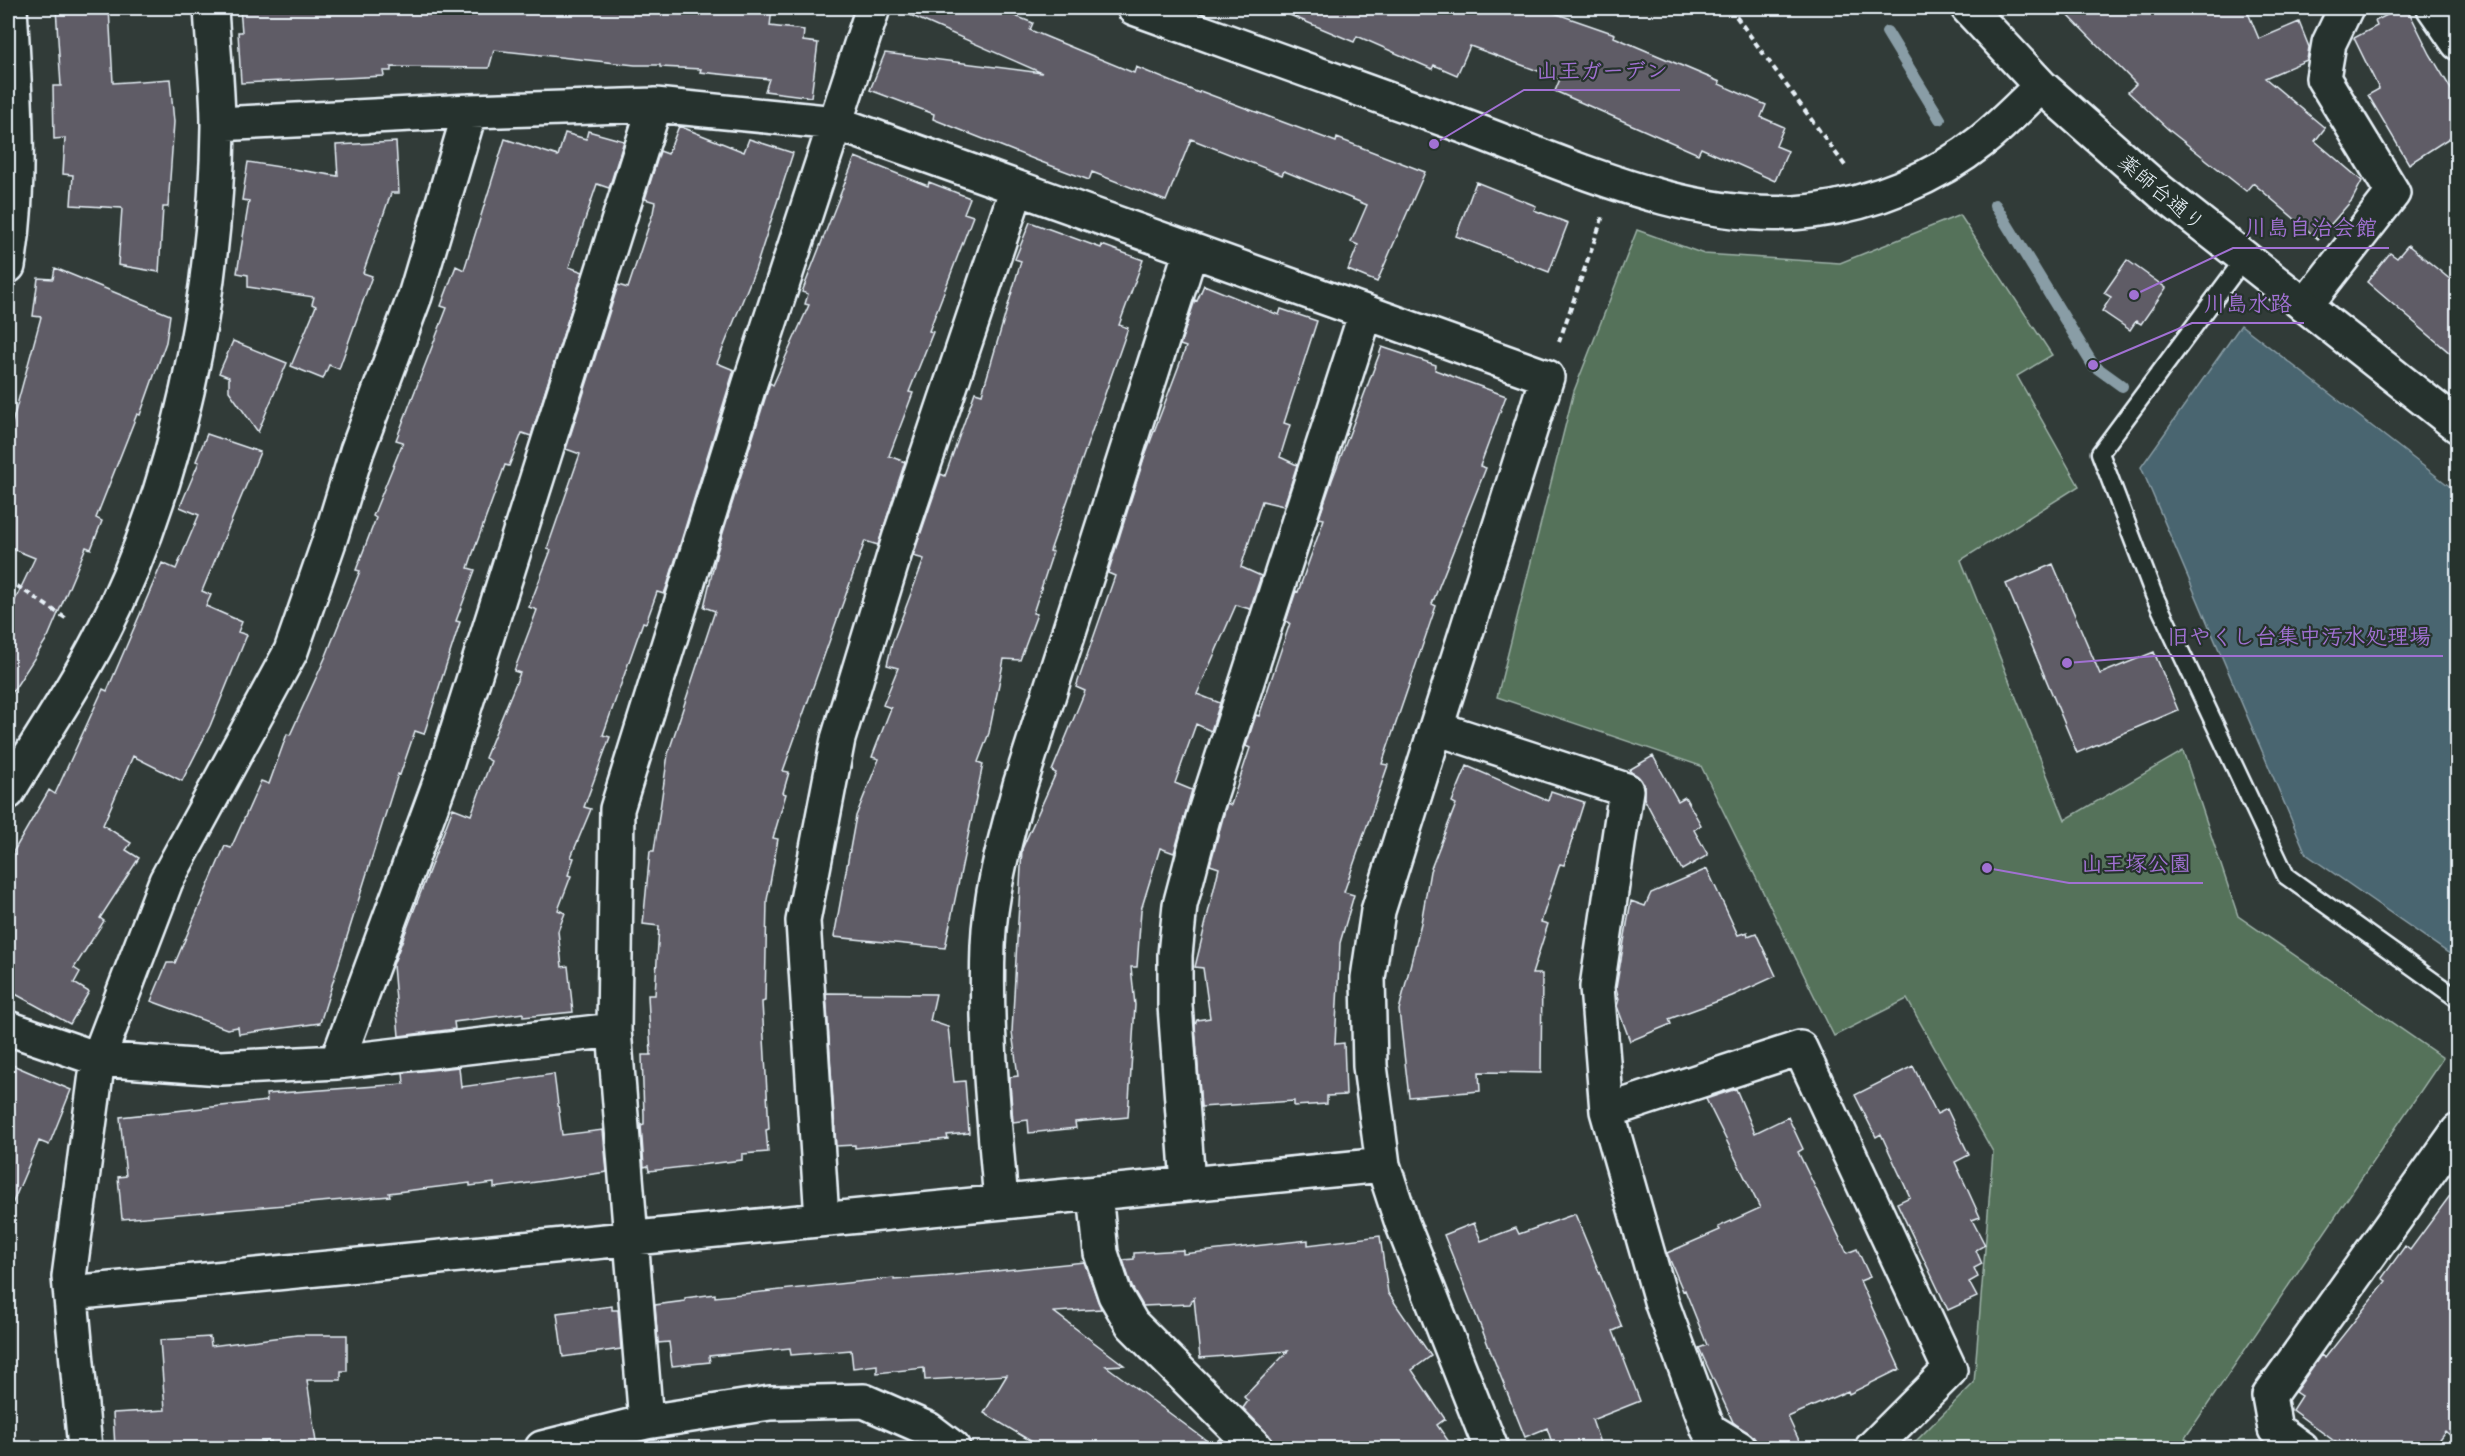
<svg xmlns="http://www.w3.org/2000/svg" width="2465" height="1456" font-family="'Playpen Sans','Klee One',sans-serif">
<rect width="100%" height="100%" fill="#313b38"/>
<filter id="ink" filterUnits="userSpaceOnUse"><feTurbulence type="fractalNoise" baseFrequency=".0167" numOctaves="2"/><feDisplacementMap in="SourceGraphic" scale="12" xChannelSelector="R" yChannelSelector="G"/><feConvolveMatrix kernelMatrix="1 2 1 2 8 2 1 2 1" color-interpolation-filters="sRGB"/></filter>
<g filter="url(#ink)">
<path fill="#55725a" stroke="#9eb2a9" stroke-width="1.5" d="M1960 215 2052 355 2017 376 2079 486 1961 560 2065 820 2183 751 2238 916 2443 1058 2185 1438 2199 1448H1909L1974 1383 1993 1152 1907 999 1834 1036 1701 766 1497 697 1574 391 1637 230 1704 254 1840 263Z"/>
<path fill="#4a656f" stroke="#899da6" stroke-width="1.5" d="M2241 325 2457 492V959L2306 854 2141 467Z"/>
<g fill="none" stroke-linecap="round" stroke-linejoin="round">
<path stroke="#899da6" stroke-width="12" d="M1887 32 1940 119
M1995 205 2093 365 2122 386"/>
</g>
<path fill="#5e5b66" stroke="#e8f1f8" stroke-width="1.5" d="M56 8H109L113 83 170 79 174 122 168 207H163L159 272 118 265 122 208 71 205 73 175 63 174 65 138 54 139 53 86H61Z
M240 8H772L770 26 804 30 803 41 818 43 811 97 765 91 769 79 700 72 701 69 660 67V65H635L494 50 489 68 391 67V71H383L384 76 241 83 238 32H242Z
M894 8H995L1033 23 1030 30 1134 73 1136 67 1199 93 1200 91 1336 142 1337 138 1425 172 1377 282 1348 270 1358 245 1351 242 1367 205 1284 171 1282 175 1191 139 1166 201 1092 172 1089 180 1036 160 933 119 934 114 870 90 885 53 1042 73Z
M1273 8H1540L1615 34 1614 37 1720 82 1719 84 1766 105 1761 117 1784 127 1776 146 1788 151 1775 181 1701 148 1698 154 1555 91 1560 79 1470 46 1457 75 1434 65 1432 69 1357 36 1354 42Z
M2061 8H2246L2259 39 2299 22 2309 47 2307 60 2265 78 2325 128 2315 141 2362 181 2352 200 2318 239 2253 183 2246 191 2169 130 2128 92 2136 84Z
M2401 8H2407L2430 54 2457 99V133L2409 164 2368 95 2379 89 2354 38 2377 26 2375 21Z
M679 126 744 152 749 139 793 153 755 270 717 363 734 370 668 583 664 594 657 592 646 623 643 622 603 735 610 737 584 807 591 809 571 857 574 858 568 875 571 876 558 910 565 913 558 931 562 967 568 966 573 1012 523 1017V1013L454 1022 455 1029 399 1036 393 965 453 808 471 815 491 761 485 758 520 673 514 671 537 610 529 607 551 550 547 549 580 454 566 449 618 285 628 288 653 213 655 202 645 199 660 151 668 154Z
M588 131 624 141 609 188 597 184 569 267 583 272 531 436 522 433 509 466 505 465 472 556 468 568 475 570 456 621 460 622 424 734 415 731 400 775 398 774 320 1023 239 1034 238 1027 227 1029 151 1001 167 963H175L225 846 231 848 261 781 269 784 287 734 290 735 326 656 360 571 356 570 376 518 373 516 403 442 396 440 447 308 441 306 456 266 464 270 505 139 558 156 565 133 586 139Z
M396 142 399 193H391L363 273 372 276 339 369 329 365 323 379 291 366 316 306 312 304 314 297 248 287V275L237 273 249 201 242 200 248 162 338 176 336 145Z
M855 157 928 186 929 182 970 198 964 213 973 216 929 331 933 332 909 392 913 393 889 456 905 462 878 545 865 541 783 771 789 772 783 793 786 794 773 838 778 839 767 900 765 1001 762 1002 769 1129 766 1130 768 1152 742 1154V1160L649 1171 648 1166 644 1167 641 1125 644 1124V1115L642 1055H651L648 995H655L659 926 643 924 650 851H654L668 754 715 611 704 607 717 552 768 389 770 383 773 385 809 305 805 304 808 294 802 292Z
M1476 182 1536 206 1534 210 1568 223 1549 272 1456 236Z
M1030 222 1101 248 1102 245 1143 260 1119 325 1128 328 1050 551 1053 552 1033 613 1037 614 1020 660 1004 659 989 733 978 762 983 764 945 948 834 937 856 816 879 759 872 757 891 708 883 705 898 668 887 665 892 644 924 559 913 556 941 474 945 476 975 392 982 394 1021 261 1015 259Z
M2408 245 2457 285V359L2367 282 2390 253 2397 258Z
M2127 260 2166 288 2141 324 2136 321 2130 330 2102 311 2111 297 2104 293Z
M55 268 170 315 166 342 140 415 137 414 96 518 102 521 91 549 86 547 48 637 8 699V615L35 558 8 547V438L41 317 33 316 38 278 53 279Z
M1204 285 1279 315 1281 309 1317 321 1284 423 1290 425 1280 457 1297 465 1284 506 1262 501 1241 567 1261 576 1250 609 1236 605 1197 694 1220 703 1211 731 1196 724 1175 783 1192 790 1174 853 1160 848 1141 910 1137 967H1131L1135 1005 1128 1117 1075 1122 1076 1128 1029 1133 1028 1120 1013 1122 1010 1083V1077L1018 1076 1012 1032 1022 849 1056 773 1052 771 1085 691 1076 687 1115 576 1108 573 1144 458 1186 347 1180 345 1195 300 1197 301Z
M233 341 287 363 258 432 229 391V377L219 373Z
M1382 347 1436 365 1435 370 1506 396 1480 466 1486 468 1432 604 1436 606 1382 764 1388 765 1344 892 1354 895 1340 943 1335 1044 1344 1043 1346 1095 1327 1096V1104L1294 1106V1101L1201 1107 1195 1025 1197 1020 1210 1018 1203 968 1195 967 1219 868 1210 865 1227 803 1231 805 1250 748 1246 746 1256 715 1259 716 1290 623 1286 621 1296 591 1298 592 1324 519 1319 518 1332 480Z
M207 434 260 452 202 591 211 595 206 606 242 622 238 632 247 635 210 726 182 781 133 756 103 825 131 843 126 850 139 858 100 918 104 921 74 968 80 972 74 983 89 992 70 1024 8 990V861L49 790 55 794 103 689 107 691 162 563 176 569 199 515 180 507 199 462 196 461Z
M2053 564 2100 674 2154 652 2178 710 2077 753 2006 584Z
M1653 756 1678 801 1685 797 1701 825 1694 830 1708 855 1682 870 1644 798V784L1629 770Z
M1467 766 1548 801 1551 791 1584 802 1564 865 1560 864 1541 922 1548 924 1532 974H1542L1541 1073 1479 1072 1480 1091 1409 1097 1399 1010 1421 923 1430 871 1456 804 1452 802Z
M1707 869 1738 935 1747 932 1748 936 1756 933 1776 976 1732 996 1669 1019 1671 1024 1630 1041 1617 1006 1619 999 1616 988 1631 901 1645 906 1651 893Z
M826 993 936 994 930 1021 948 1027 954 1082 965 1081 969 1133 947 1135 948 1139 855 1148V1145L836 1146Z
M8 1063 71 1090 49 1145 39 1141 8 1214Z
M1913 1066 1937 1114 1947 1109 1969 1155 1955 1162 1980 1217 1972 1220 1985 1245 1976 1250 1982 1264 1974 1268 1978 1277 1969 1282 1977 1297 1948 1310 1897 1203 1910 1197 1881 1134 1876 1137 1855 1095Z
M459 1067 461 1087 554 1074 562 1135 603 1130 607 1172 494 1188V1183L470 1186V1183L389 1193 390 1196 122 1219 118 1177 126 1176 120 1117 267 1101 266 1094 404 1084 403 1073Z
M1736 1089 1755 1133 1788 1117 1803 1149 1798 1152 1847 1253 1857 1249 1870 1277 1860 1281 1900 1369 1849 1394 1848 1391 1788 1417 1803 1449H1758L1755 1439 1733 1422 1699 1348 1707 1345 1685 1290 1683 1291 1667 1253 1720 1230 1718 1227 1760 1208 1706 1099Z
M2457 1186V1441L2445 1431 2432 1449H2345L2292 1410 2301 1396 2295 1392 2321 1355 2325 1358 2386 1281 2382 1278 2405 1246 2410 1250Z
M1575 1214 1622 1327 1613 1331 1640 1401 1592 1420 1602 1449H1554L1547 1428 1525 1437 1444 1235 1474 1223 1481 1241 1516 1228 1519 1234Z
M1380 1236 1388 1293 1431 1356 1412 1370 1445 1419 1437 1425 1454 1449H1274L1269 1435 1243 1408 1248 1401 1244 1397 1288 1351 1200 1358 1194 1298 1190 1304 1143 1306 1132 1287 1123 1260 1134 1259V1253L1183 1250V1254L1308 1240V1245Z
M1084 1262 1101 1309 1054 1312 1124 1365 1106 1366 1214 1446 1220 1438 1230 1449H1044L984 1413 1007 1375 925 1380 924 1368 877 1373V1365L853 1368 851 1350 791 1355 790 1348 709 1356 710 1362 672 1366 669 1342 658 1343 655 1305 685 1301V1298L715 1294V1297L894 1278V1280L947 1276Z
M612 1306V1310H618L621 1349 563 1357 557 1313Z
M297 1335H347V1371H341V1380H307L317 1449H272L271 1441 221 1447 220 1444 183 1449H142L141 1445 115 1447 113 1413 165 1410 160 1340 210 1337 211 1346Z"/>
<g fill="none" stroke-linecap="round" stroke-linejoin="round">
<defs>
<path id="lane" d="M2244 259 2100 453 2154 595 2286 876 2458 999"/>
<path id="street" d="M2434 8 2458 43
M218 124 470 111 655 105 836 123 1547 377 1378 911 1368 978 1370 1066 1383 1165 1402 1223 1491 1448
M8 266C22 180 15 93 10 8
M2305 306 2393 193 2323 78 2329 43 2346 8
M1436 728 1626 790 1597 987 1607 1111 1662 1304 1708 1429 1739 1448
M8 792C38 741 72 692 99 640 178 487 216 297 218 126 218 86 213 47 211 8
M8 1028 98 1059 221 1068 337 1062 614 1030
M337 1062 446 766 655 105
M1607 1111 1800 1048 1950 1370 1872 1448
M1188 1184 1175 1005V955L1180 905 1203 818 1366 312
M1095 1193 1101 1253 1115 1295 1132 1324 1256 1448
M1001 1202C994 1117 985 1031 988 946 990 891 1006 837 1020 785L1191 250
M822 1219 803 921 838 739 899 539 1017 188
M71 1293 1383 1165
M646 1422 614 1030 617 809 750 383 873 8
M85 1448 69 1277 98 1059 166 881 291 651 331 536 357 451 415 296 470 111
M542 1448 646 1422 770 1403 864 1401 928 1429 953 1448
M2301 1448 2275 1429 2269 1396 2458 1131"/>
<path id="secondary" d="M1134 8C1243 47 1353 87 1463 126 1569 165 1698 227 1813 211 1874 203 1936 178 1983 140 2004 123 2022 104 2041 86
M1968 8 2041 86 2161 192 2458 426"/>
</defs>
<use href="#lane" stroke="#e8f1f8" stroke-width="21"/>
<use href="#street" stroke="#e8f1f8" stroke-width="38"/>
<use href="#secondary" stroke="#e8f1f8" stroke-width="38"/>
<path stroke="#e8f1f8" stroke-width="4" stroke-dasharray="6 4.5" stroke-linecap="butt" d="M1730 8 1846 167
M1559 342 1603 216
M8 580 67 619"/>
<use href="#lane" stroke="#26332d" stroke-width="16"/>
<use href="#street" stroke="#26332d" stroke-width="33"/>
<use href="#secondary" stroke="#26332d" stroke-width="33"/>
</g>
</g>
<g text-anchor="middle" dominant-baseline="central" stroke-width="4.5" stroke-linejoin="round" paint-order="stroke">
<g font-size="21" fill="#e8f1f8" stroke="#26332d">
<text transform="translate(2163 191) rotate(40)">薬師台通り</text>
</g>
</g>
<path fill="none" stroke="#a171d3" stroke-width="2" d="M1434 144L1524 90H1680M2134 295L2233 248H2389M2093 365L2192 323H2304M2067 663L2155 656H2443M1987 868L2069 883H2203"/>
<g fill="#a171d3" stroke="#26332d" stroke-width="2">
<circle cx="1434" cy="144" r="6"/>
<circle cx="2134" cy="295" r="6"/>
<circle cx="2093" cy="365" r="6"/>
<circle cx="2067" cy="663" r="6"/>
<circle cx="1987" cy="868" r="6"/>
</g>
<g font-size="22" text-anchor="middle" font-weight="bold" fill="#a171d3" stroke="#26332d" stroke-width="4.5" stroke-linejoin="round" paint-order="stroke">
<text x="1602" y="78">山王ガーデン</text>
<text x="2311" y="235">川島自治会館</text>
<text x="2248" y="311">川島水路</text>
<text x="2299" y="644">旧やくし台集中汚水処理場</text>
<text x="2136" y="871">山王塚公園</text>
</g>
<rect width="2465" height="1456" fill="none" stroke="#26332d" stroke-width="30"/>
<rect x="15" y="15" width="2435" height="1426" fill="none" stroke="#e8f1f8" stroke-width="2" filter="url(#ink)"/>
</svg>
